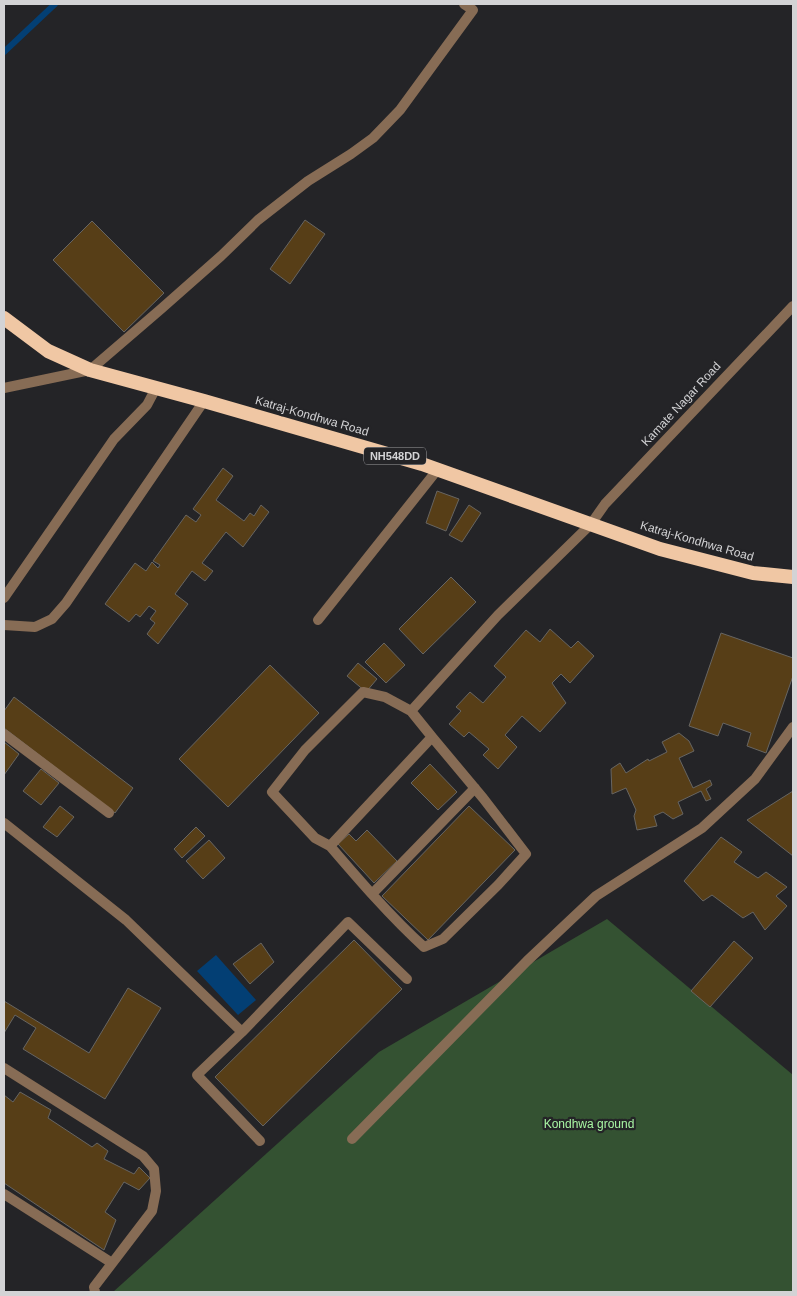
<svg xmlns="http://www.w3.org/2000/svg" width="797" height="1296" font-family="Helvetica,sans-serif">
<rect width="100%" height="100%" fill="#242427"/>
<path fill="#345232" d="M607 919 793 1075V1292H113L379 1052Z"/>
<path fill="#033f74" d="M216 955 256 1000 238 1015 197 971Z"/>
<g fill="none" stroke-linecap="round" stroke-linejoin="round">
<path stroke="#033f74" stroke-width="6" d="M4 52 55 4"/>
</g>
<path fill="#573e17" stroke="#676562" d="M305 220 325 234 290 284 270 269Z
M92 221 164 293 124 332 53 260Z
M223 468 233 476 216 500 244 521 250 513 254 516 261 505 269 512 243 547 226 532 202 563 213 571 205 581 192 571 175 594 188 604 158 644 147 634 155 623 150 619 156 611 149 606 140 617 136 614 129 622 105 604 135 563 146 571 152 562 158 568 160 565 153 561 186 515 196 522 201 515 193 509Z
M437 491 459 499 446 531 426 523Z
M469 505 481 513 462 542 449 535Z
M451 577 476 602 423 654 399 629Z
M550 629 571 648 578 641 594 656 570 683 561 674 552 683 566 703 540 732 522 716 505 735 517 747 498 769 483 755 489 749 469 732 464 737 449 724 461 711 456 707 470 692 483 703 506 677 494 666 526 630 540 642Z
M721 633 793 658V676L766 753 747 746 751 733 723 723 718 736 689 726Z
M384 643 405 665 386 683 365 662Z
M358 663 377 679 366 692 347 676Z
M270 665 319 713 228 807 179 759Z
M14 697 133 788 115 813 4 728V711Z
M679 733 689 741 694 751 679 758 693 788 710 780 712 785 706 789 711 799 706 801 701 791 678 802 683 814 673 819 663 812 654 816 657 826 637 830 634 816 636 810 626 788 612 794 611 769 620 763 626 773 648 759 649 761 667 752 662 742Z
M4 742 19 754 4 775Z
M430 764 457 792 438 810 411 783Z
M41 769 59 783 41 805 23 791Z
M793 791V856L747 820Z
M60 806 74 817 57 837 43 827Z
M469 806 515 850 428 940 382 896Z
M196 827 205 836 182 858 174 849Z
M367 830 397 861 374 883 338 844 349 834 356 841Z
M721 837 742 852 734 862 758 878 766 872 787 887 776 896 787 906 765 930 753 912 743 918 712 895 703 901 684 881Z
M209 840 225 858 203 879 186 861Z
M354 940 402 989 263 1126 215 1077Z
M734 941 753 958 710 1007 691 991Z
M261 943 274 962 250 984 233 964Z
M128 988 161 1008 105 1099 23 1049 36 1028 15 1015 4 1033V1001L89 1053Z
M20 1092 51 1110 48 1118 92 1147 97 1143 108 1151 104 1159 134 1174 139 1167 150 1178 139 1190 124 1182 105 1212 116 1220 104 1250 4 1183V1095L13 1102Z"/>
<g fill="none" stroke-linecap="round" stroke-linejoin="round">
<path stroke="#876c55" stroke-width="10" d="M318 620 438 469
M411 711 385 697 363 692 305 750 272 792 315 838 330 846 432 737 411 711 498 615 591 524
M4 823 126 920 242 1032
M330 846C360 881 390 916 424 947L443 939 498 885 526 854 483 798 432 737
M372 894 475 788
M4 1068 143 1156 154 1169 156 1191 152 1211 94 1287 95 1292
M260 1141 197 1075 242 1032 348 922 407 979
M4 1194 112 1263"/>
<path stroke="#876c55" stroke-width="10" d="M4 388 90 370 161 309 221 256 258 220 308 181 351 154 373 138 400 110 473 10 464 4
M591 524 605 504 793 306
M4 598 114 439 147 405 156 388
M4 625 35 627 52 619 66 603 204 401
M4 734 109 813
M352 1139 527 961 596 896 702 828 755 779 793 727"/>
<path stroke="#f0c7a4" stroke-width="14" d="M4 318 48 351 90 370 204 401 422 464 660 549 753 573 793 577"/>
</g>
<g text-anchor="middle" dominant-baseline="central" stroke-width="4.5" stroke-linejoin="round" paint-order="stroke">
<rect fill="#242427" stroke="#9e9ea1" stroke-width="1" x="364" y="447.5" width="62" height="17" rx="4"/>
<g font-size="11" font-weight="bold" fill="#d3d3d5">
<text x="395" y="456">NH548DD</text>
</g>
<g font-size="12" fill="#d3d3d5" stroke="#242427">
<text transform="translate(681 404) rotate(-47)">Kamate Nagar Road</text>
<text transform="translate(312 416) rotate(16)">Katraj-Kondhwa Road</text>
<text transform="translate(697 541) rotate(16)">Katraj-Kondhwa Road</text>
</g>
<g font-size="12" fill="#a8f6a3" stroke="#242427">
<text x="589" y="1124">Kondhwa ground</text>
</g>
</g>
<rect width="797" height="1296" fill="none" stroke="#d3d3d5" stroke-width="10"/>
</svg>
